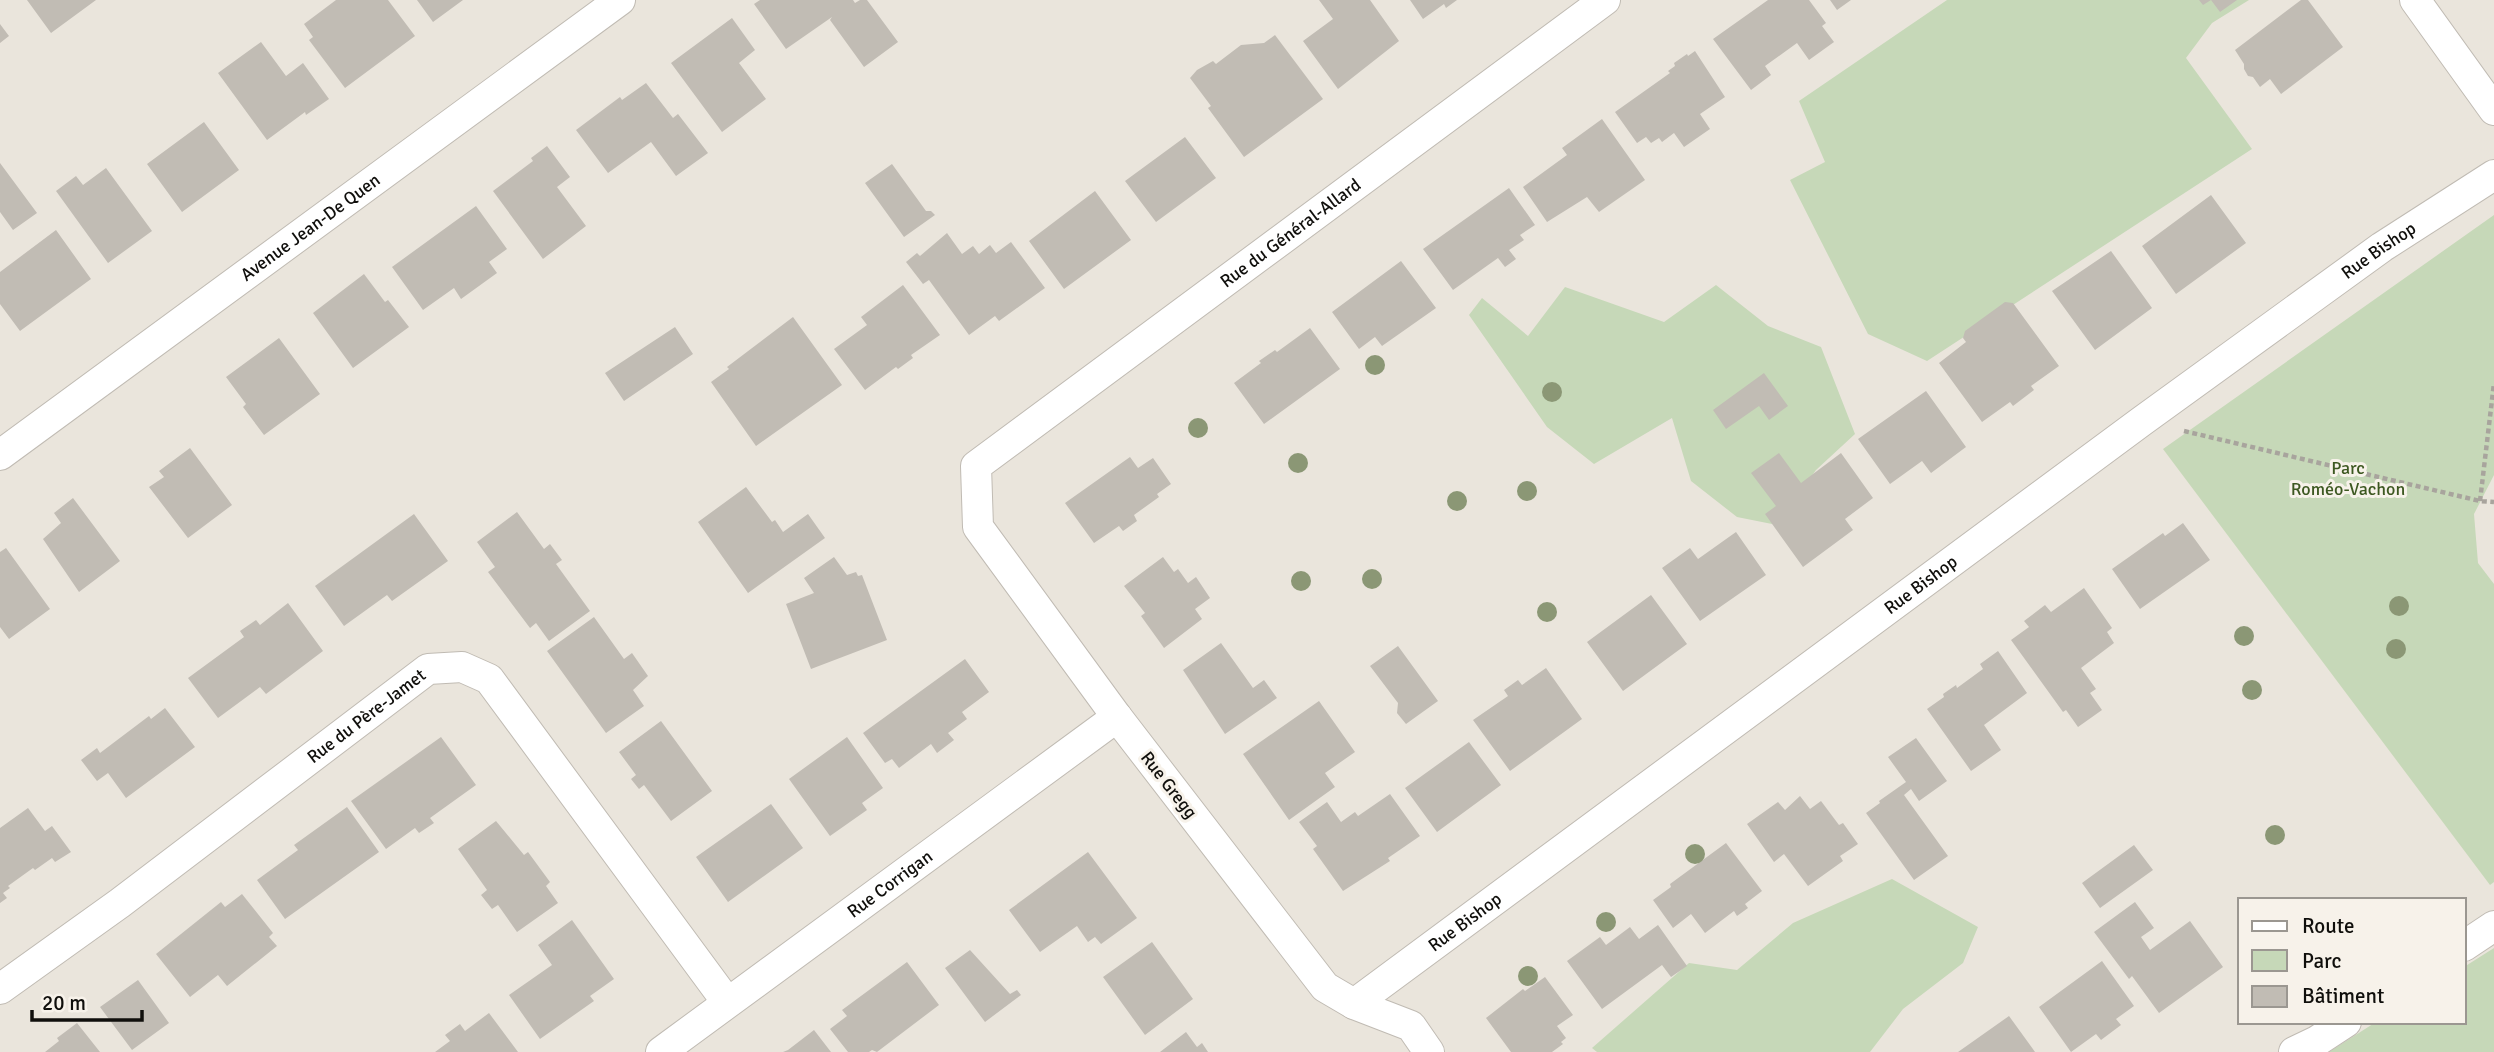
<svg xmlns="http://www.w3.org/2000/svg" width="2494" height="1052" font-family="Signika,sans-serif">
<rect width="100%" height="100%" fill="#eae5dc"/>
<path fill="#c6d8b8" d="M1947 0H2249L2212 23 2186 58 2252 149 1927 361 1868 334 1790 180 1825 162 1799 101Z
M2494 215V475L2474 514 2478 563 2494 584V882L2490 885 2163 449Z
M1716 285 1768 326 1821 347 1855 434 1816 470 1777 525 1737 517 1691 481 1672 418 1594 464 1547 427 1469 315 1482 298 1528 336 1565 287 1664 322Z
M1892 879 1978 927 1963 963 1903 1009 1870 1052H1597L1592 1048 1689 963 1737 970 1793 923Z
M2494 948V1052H2329L2376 1022H2464V967Z"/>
<path fill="#c1bcb4" d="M27 0H96L51 33Z
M336 0H388L415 36 345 88 309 40 313 37 304 24Z
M417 0H463L433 22Z
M760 0H853L855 3 860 0H867L898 42 864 67 830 20 832 17 786 49 754 4Z
M1319 0H1370L1399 41 1338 89 1303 41 1333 19Z
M1410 0H1457L1446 8 1444 4 1423 19Z
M1768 0H1809L1826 23 1822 26 1834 42 1809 60 1797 43 1765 66 1771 75 1751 90 1713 39Z
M1830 0H1851L1837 10Z
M2199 0H2237L2220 12 2211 0 2203 5Z
M2301 0H2308L2343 47 2281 94 2270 79 2260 87 2253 77 2248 76 2244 69V64L2235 50Z
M732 18 755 50 739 63 766 99 722 132 671 63Z
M0 24 9 36 0 43Z
M1275 35 1323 99 1244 157 1208 108 1211 106 1190 78 1197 70 1213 61 1216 64 1241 45 1264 43Z
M261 42 286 76 303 63 329 99 306 115 305 112 267 140 218 73Z
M1695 51 1725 97 1700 114 1710 129 1684 147 1674 133 1662 142 1659 138 1651 143 1646 137 1637 143 1615 112 1670 73 1668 71 1675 66 1674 63 1687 54 1688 56Z
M646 83 673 118 678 114 708 153 676 176 651 142 608 173 576 130 620 97 622 100Z
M1602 119 1645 180 1599 212 1587 197 1547 222 1523 187 1567 155 1562 148Z
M204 122 239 170 182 212 147 164Z
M1185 137 1216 178 1156 222 1125 181Z
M547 146 570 177 557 187 586 226 543 259 493 191 533 161 531 158Z
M0 163 37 213 13 230 0 212Z
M892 164 926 211H931L935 215 904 237 865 183Z
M106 168 152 231 108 263 56 191 76 176 83 185Z
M1509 188 1535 225 1520 235 1524 240 1509 250 1516 259 1505 267 1498 258 1453 290 1423 249Z
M1095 191 1131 240 1064 289 1029 241Z
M2211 195 2246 243 2176 294 2142 246Z
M476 206 507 249 489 262 497 273 461 299 454 288 423 310 392 267Z
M56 230 91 279 20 331 0 304V272Z
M947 233 962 254 973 246 979 254 990 245 996 253 1011 242 1045 288 999 321 995 316 969 335 929 280 923 284 906 262 917 253 920 256Z
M2111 251 2152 308 2095 350 2052 291Z
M1401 261 1436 308 1382 346 1375 337 1359 349 1332 312Z
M364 274 385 302 388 300 409 327 353 368 313 313Z
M903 285 940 335 911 355 913 358 898 369 896 367 865 390 834 349 867 325 861 317Z
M2005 302 2013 303 2059 366 2031 386 2034 390 2013 406 2010 402 1982 422 1939 363 1966 342 1963 338 1965 331Z
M793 317 842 385 756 446 711 382 729 369 727 367Z
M675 327 693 354 624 401 605 373Z
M1310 328 1340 369 1264 424 1234 383 1261 363 1259 361 1275 350 1277 352Z
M279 338 320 394 264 435 243 407 246 404 226 377Z
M1764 373 1788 406 1769 420 1759 406 1726 429 1713 410Z
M1926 391 1966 447 1931 473 1922 461 1890 484 1858 439Z
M190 448 232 505 188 538 149 487 164 477 159 471Z
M1779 453 1801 483 1841 453 1873 498 1845 519 1853 530 1803 567 1765 514 1776 506 1751 473Z
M1130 457 1138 468 1153 458 1171 484 1157 494 1159 497 1134 515 1137 521 1123 531 1119 526 1094 543 1065 503Z
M746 487 772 522 775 520 783 532 808 514 825 538 748 593 698 522Z
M73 498 120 561 79 592 43 539 61 523 54 513Z
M517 512 544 549 550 544 562 560 556 564 590 611 549 641 536 623 530 628 488 572 495 567 477 542Z
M414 514 448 561 392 601 387 595 344 626 315 586Z
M2183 523 2210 560 2140 609 2112 569 2163 533 2165 536Z
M1736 532 1766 575 1700 621 1662 568 1690 548 1698 559Z
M6 548 50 609 9 639 0 627V552Z
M834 557 847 575 856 572 858 576 862 575 887 640 811 669 786 604 814 593 804 578Z
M1163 557 1174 572 1178 569 1188 583 1196 577 1210 598 1195 609 1202 619 1164 648 1141 616 1145 613 1124 586Z
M2084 588 2112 628 2107 632 2114 643 2081 668 2096 689 2090 693 2102 710 2078 727 2066 710 2063 712 2011 640 2029 627 2024 621 2045 605 2051 612Z
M1651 595 1687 644 1623 691 1587 642Z
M288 603 323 651 266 694 260 687 218 718 188 678 244 637 240 631 256 620 260 625Z
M594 617 624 659 632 653 648 676 633 690 644 706 606 733 547 651Z
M1221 643 1253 688 1264 680 1277 698 1225 734 1183 670Z
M1398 646 1438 701 1406 724 1397 713 1398 703 1370 666Z
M1998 651 2027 693 1984 725 2001 750 1971 771 1927 709 1944 697 1943 694 1956 685 1957 688 1983 669 1980 664Z
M965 659 989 692 962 712 967 719 948 733 954 740 937 753 931 744 899 768 892 759 885 763 863 733Z
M1546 668 1582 719 1510 771 1473 720 1508 696 1504 690 1518 680 1522 685Z
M1319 701 1355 752 1325 773 1335 787 1289 820 1243 754Z
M165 708 195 747 126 798 108 773 97 781 81 760 97 748 100 753 149 716 151 719Z
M661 721 712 791 671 821 644 785 639 789 631 779 636 775 619 752Z
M441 737 476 785 430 818 434 823 419 833 415 828 386 849 351 801Z
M847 737 883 788 862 803 867 810 830 836 789 779Z
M1916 738 1947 781 1919 801 1911 789 1904 795 1948 856 1914 880 1866 813 1880 803 1879 801 1906 782 1888 757Z
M1469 742 1501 785 1437 832 1405 788Z
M1390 794 1420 836 1388 858 1390 861 1343 891 1313 849 1317 846 1299 822 1327 802 1341 822 1355 812 1358 816Z
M1800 796 1810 809 1821 801 1839 825 1843 823 1858 844 1840 856 1843 861 1808 886 1784 854 1774 862 1747 824 1778 802 1785 810Z
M771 804 803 848 728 902 696 857Z
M347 807 379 852 285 919 257 880 298 850 294 845Z
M28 808 45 831 52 826 71 852 55 862 52 858 35 870 33 868 8 886 10 888 3 893 7 898 0 903V828Z
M496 821 524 855 528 852 550 882 546 886 558 903 517 932 498 905 492 909 481 895 487 890 458 849Z
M1726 843 1762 891 1745 904 1748 908 1737 916 1734 911 1705 933 1691 914 1673 928 1653 900 1671 887 1670 884Z
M2134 845 2153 870 2100 908 2082 883Z
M1088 852 1137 918 1101 944 1095 937 1088 942 1077 926 1040 952 1009 910Z
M242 894 273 933 269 937 277 946 227 986 218 975 190 997 156 954 221 902 225 907Z
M2135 902 2154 928 2141 937 2150 950 2190 921 2223 967 2159 1013 2132 976 2129 979 2094 932Z
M572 920 614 979 590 996 594 1001 540 1039 509 995 552 965 538 945Z
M1658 925 1687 966 1671 977 1662 965 1602 1009 1567 961 1600 937 1606 945 1630 927 1639 939Z
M1152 942 1193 999 1145 1035 1103 977Z
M970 950 1010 994 1017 990 1021 995 985 1022 945 968Z
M2102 961 2134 1006 2116 1019 2121 1025 2101 1040 2096 1034 2071 1052 2039 1007Z
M907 962 939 1005 877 1052 872 1050 869 1052H848L830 1029 847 1016 842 1010Z
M1545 977 1573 1015 1557 1026 1566 1038 1561 1042 1563 1044 1552 1052H1511L1486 1018 1523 989 1525 991Z
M138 980 169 1023 132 1050 100 1007Z
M489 1013 518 1052H435L450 1041 445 1035 460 1024 465 1031Z
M2009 1016 2035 1052H1958Z
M77 1023 100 1052H45L59 1041 57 1038Z
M814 1030 831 1052H783L788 1050Z
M1186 1032 1197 1047 1202 1043 1208 1052H1160Z"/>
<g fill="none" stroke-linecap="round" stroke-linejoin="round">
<defs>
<g id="street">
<path d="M2415 0 2494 110"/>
<path id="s1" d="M0 455 620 0"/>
<path d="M2464 946 2494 926"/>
<path id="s2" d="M0 989 120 903 428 669 462 667 489 679 727 1002"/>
<path id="s3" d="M1354 1004 2142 421 2382 247 2494 175"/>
<path id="s4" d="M661 1052 1117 717"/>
<path id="s5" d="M1429 1052 1411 1026 1354 1004 1325 987 1117 717 978 527 976 466 1605 0"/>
<path d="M2294 1052 2317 1041 2346 1022"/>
</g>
</defs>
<use href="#street" stroke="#c0bbb3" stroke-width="32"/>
<path stroke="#a8a49d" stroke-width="4.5" stroke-dasharray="5 3.5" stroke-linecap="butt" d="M2184 431 2480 501 2494 502
M2480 501 2494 383"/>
<use href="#street" stroke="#fff" stroke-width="30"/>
</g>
<g fill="#8b9775">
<circle cx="1375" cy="365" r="10"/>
<circle cx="1552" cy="392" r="10"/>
<circle cx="1198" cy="428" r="10"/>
<circle cx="1298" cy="463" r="10"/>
<circle cx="1527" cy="491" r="10"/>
<circle cx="1457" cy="501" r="10"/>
<circle cx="1372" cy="579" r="10"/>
<circle cx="1301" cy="581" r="10"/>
<circle cx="2399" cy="606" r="10"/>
<circle cx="1547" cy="612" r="10"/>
<circle cx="2244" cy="636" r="10"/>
<circle cx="2396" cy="649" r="10"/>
<circle cx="2252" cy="690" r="10"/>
<circle cx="2275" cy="835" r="10"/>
<circle cx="1695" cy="854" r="10"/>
<circle cx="1606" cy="922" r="10"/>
<circle cx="1528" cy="976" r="10"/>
</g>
<g text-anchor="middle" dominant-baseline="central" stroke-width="6" stroke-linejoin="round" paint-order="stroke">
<g font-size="18" fill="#100f0c" stroke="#f7f2ea">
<text stroke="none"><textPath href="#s1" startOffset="385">Avenue Jean-De Quen</textPath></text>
<text stroke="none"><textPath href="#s5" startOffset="1155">Rue du Général-Allard</textPath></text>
<text stroke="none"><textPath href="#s3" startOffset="1272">Rue Bishop</textPath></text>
<text stroke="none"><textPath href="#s3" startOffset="705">Rue Bishop</textPath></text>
<text stroke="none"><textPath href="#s2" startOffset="457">Rue du Père-Jamet</textPath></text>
<text transform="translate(1169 785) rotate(52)">Rue Gregg</text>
<text stroke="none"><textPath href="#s4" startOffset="284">Rue Corrigan</textPath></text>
<text stroke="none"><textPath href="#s3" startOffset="138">Rue Bishop</textPath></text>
</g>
<g font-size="18" fill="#3d5821" stroke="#f7f2ea">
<text x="2348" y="468">Parc<tspan x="2348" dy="21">Roméo-Vachon</tspan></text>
</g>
</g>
<rect x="2238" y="898" width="228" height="126" fill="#f7f2ea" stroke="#9b9791" stroke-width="2"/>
<rect x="2252" y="921" width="35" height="10" fill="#ffffff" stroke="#9b9791" stroke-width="2"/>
<text x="2302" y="933" font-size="21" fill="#100f0c">Route</text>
<rect x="2252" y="950" width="35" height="21" fill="#c6d8b8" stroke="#9b9791" stroke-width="2"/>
<text x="2302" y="968" font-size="21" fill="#100f0c">Parc</text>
<rect x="2252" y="986" width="35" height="21" fill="#c1bcb4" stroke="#9b9791" stroke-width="2"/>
<text x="2302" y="1003" font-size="21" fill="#100f0c">Bâtiment</text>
<path d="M32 1010v10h110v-10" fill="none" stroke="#100f0c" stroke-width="3.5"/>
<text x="42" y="1010" font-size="21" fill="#100f0c" stroke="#f7f2ea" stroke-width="5" paint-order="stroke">20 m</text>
</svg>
